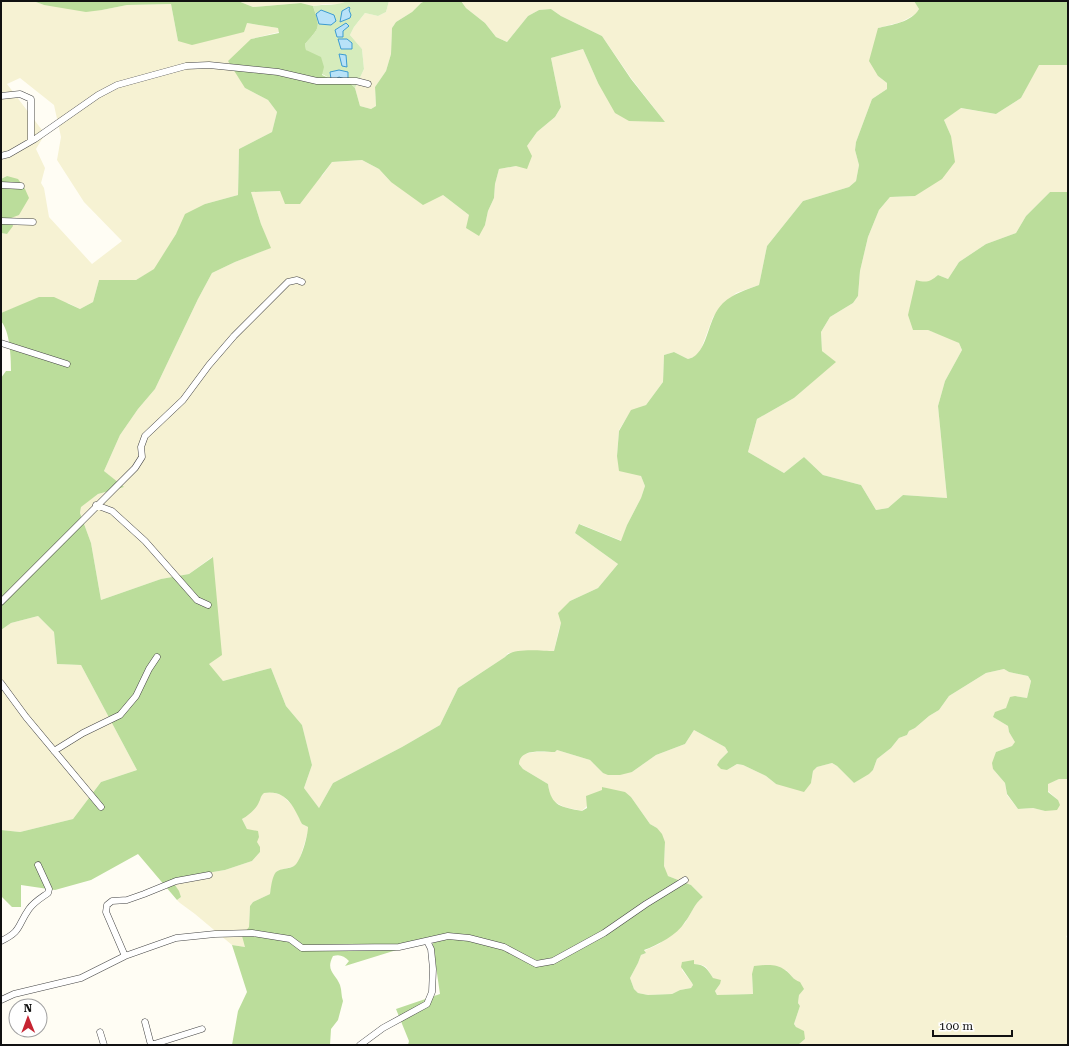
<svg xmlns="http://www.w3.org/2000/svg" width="1069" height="1046" font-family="'Roboto Serif',serif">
<rect width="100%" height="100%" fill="#fffdf4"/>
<path fill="#f6f2d3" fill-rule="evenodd" d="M1 1H33L44 5 102 10 127 5 171 4 178 41 247 23 278 28 279 32 251 39 245 88 268 100 277 112 272 132 239 149 238 195 205 204 176 234 155 269 136 280H99L93 302 80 309 68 303 19 306 1 313V233L7 234 11 218 7 176 1 179ZM20 78 54 105 61 137 57 160 84 202 122 241 92 264 49 217 44 188 41 183 45 168 36 149 45 134 7 84Z
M238 1H347L342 5 326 4 313 6 301 3 253 7Z
M389 1H425L421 3 412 12 396 22 392 28 391 54 386 71 375 87 376 106 371 109 360 106 355 88 364 69 362 49 350 35 354 27 365 13 378 16 386 12Z
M461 1H914L919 9 916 14 901 22 878 28V76L887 83V89L872 99 856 142 855 150 859 165 856 181 849 187 803 201 767 246 759 285 736 293 713 317 701 349 696 356 688 359 674 352 664 355 663 382 646 405 631 411 619 430 617 456 641 476 645 486 641 498 627 525 622 541 580 524 575 533 618 564 598 588 570 601 559 629 554 651 508 653 505 657 458 688 440 725 402 747 333 783 319 808 304 788 312 765 302 725 286 706 271 668 223 681 208 664 212 557 189 574 161 579 101 600 91 543 80 513 81 506 98 494 123 487 104 471 120 435 138 409 155 389 198 299 212 273 235 262 270 248 261 224 251 192 280 191 322 176 332 162 362 160 379 169 391 182 443 195 469 215 485 225 488 211 494 198 495 184 499 169 516 166 527 146 537 132 555 117 561 107 551 58 583 49 598 83 665 122 631 78 602 36 561 16 551 9 539 10 528 16 507 42 496 37 485 23 466 8Z
M1038 65H1068V192H1050L1026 216 1016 233 986 244 959 262 948 279 938 275 931 281 924 283 916 280 913 330H928L952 339 959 343 962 350 945 381 938 406 947 498 903 495 888 508 876 510 861 485 823 475 804 457 784 473 748 452 757 419 794 398 835 362 822 351 821 332 830 317 853 303 858 296 860 271 868 237 879 210 890 197 915 196 951 136 944 120 960 108 996 114 1021 98Z
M38 616 54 632 57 664 81 665 137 770 101 782 73 819 20 832 1 830V630L11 623Z
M1004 669 1009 672 1028 676 1031 681 1027 698 1015 696 1006 708 993 717 1008 726 1009 732 1016 742 1012 746 996 752 993 769 1005 783 1007 795 1018 809 1033 808 1045 811 1058 800 1048 791V783L1059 779H1068V935L1066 936 1068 940V1045H798L805 1039 794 1024 800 1006 798 1003 799 995 796 981 786 970 752 974 753 994 721 995H717L715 991 720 984 713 978 706 967 702 965 694 964V961L682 962V970L692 983 693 985 691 988 680 990 672 994 648 995 638 993 634 989 630 978 638 963 641 955 646 953 644 951 659 944 685 923 697 902 703 897 691 885 668 876 666 874 664 866 665 842 657 828 650 824 631 797 602 787 603 790 582 811 564 807 553 801 550 795 548 784 523 769 519 764V759L523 754 535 752H555L557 750 590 760 603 773 632 772 656 755 685 744 694 730 725 747 728 752 720 760 727 770 737 764 743 765 766 776 776 784 811 783 813 771 817 767 832 763 837 766 854 783 873 770 877 759 891 748 899 738 907 735 909 731 915 728 929 716 939 710 949 696 986 673Z
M271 792 282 795 295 808 302 824 308 827V832L299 861 295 866 277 871 274 876 270 894 253 902 250 906 249 927 245 947 232 945 195 914 180 903 177 900 181 897 173 881 195 875 225 870 252 861 260 852 256 842 247 829 242 819 263 793Z"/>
<path fill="#d6ecbc" d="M347 1H389L386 12 378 16 365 13 354 27 350 35 362 49 364 69 355 88 351 84 331 79 322 74 306 50 305 44C321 26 320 28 313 6 324 4 339 6 347 1Z"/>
<path fill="#bbdd9b" d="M33 1H238L253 7 301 3 313 6C320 28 321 26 305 44L306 50 321 57 324 67 322 75 331 79 351 84 355 88 360 106 371 109 376 106 375 87 386 71 391 54 392 28 396 22 412 12 421 3 425 1H461L466 8 485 23 496 37 507 42 528 16 539 10 551 9 561 16 602 36 631 79 665 122 629 121 615 113 598 83 583 49 551 58 561 107 555 117 537 132 527 146 532 156 527 169 516 166 499 169 495 184 494 198 488 211 485 225 479 236 466 228 469 215 443 195 423 205 391 182 379 169 362 160 332 162 300 204H285L280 191 251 192 261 224 271 248 235 262 212 273 198 299 155 389 138 409 120 435 104 471 124 487 98 494 81 507 80 513 91 543 101 600 161 579 189 574 213 557 222 655 209 664 223 681 271 668 286 706 302 725 312 765 304 788 319 808 333 783 402 747 440 725 458 688 505 657C512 647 542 651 554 651L561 623 558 613 570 601 598 588 618 564 575 533 579 524 621 541 627 525 641 498 645 486 641 476 619 471 617 456 619 431 631 410 646 405 663 382 664 355 674 352 688 359C691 358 694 357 696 355 709 343 708 318 723 303 734 293 746 290 759 285L767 246 803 201 849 187 856 181 859 165 855 150 856 142 872 99 887 89V83L878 76 869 61 878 28C891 25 912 22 919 9L914 1H1068V65H1039L1021 98 996 114 961 108 944 120 951 136 955 162 942 179 915 196 890 197 879 210 868 237 860 271 858 296 853 303 830 317 821 332 822 351 836 362 794 398 757 419 748 452 784 473 804 457 823 475 861 485 876 510 888 508 903 495 947 498 938 406 945 381 962 350 959 343 928 330H913L908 315 916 280C926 283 930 282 938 275L948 279 959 262 986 244 1016 233 1026 216 1050 192H1068V779H1059L1048 784V792L1058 800 1060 805 1057 810 1045 811 1033 808 1018 809 1007 794 1005 783 993 769 992 763 996 752 1012 746 1015 742 1009 732 1008 726 993 717 995 712 1006 708 1010 697 1015 696 1027 698 1031 681 1028 676 1009 672 1004 669 986 673 949 696 939 710 929 716 915 728 909 731 907 735 899 738 891 748 877 759 873 770 869 774 854 783 837 766 832 763 817 767 813 771 811 783 804 792 776 784 766 776 743 765 737 764 727 770 721 769 717 765 720 760 728 752 725 747 694 730 685 744 656 755 632 772 620 775H608L603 773 590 760 557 750 555 752C543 752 520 748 519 764L523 769 548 784C551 807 562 807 582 811L587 808 586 796 602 790V787L625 792 631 797 650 824 657 828 662 834 665 842 664 866 668 876 691 885 703 897C694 904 692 913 685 922 677 935 658 945 644 950L646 953 641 955 638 963 630 978 634 989 638 993 648 995 672 994 680 990 691 988 693 985 692 983 681 967 682 962 694 960V964C706 965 707 969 713 978L721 980 720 984 715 991 717 995 753 994 752 974 754 966C765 965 776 963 785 970 791 974 793 980 800 982L804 989 799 995 798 1003 800 1006 794 1024 796 1027 804 1031 805 1039 798 1045H408L409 1041 396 1009 440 994 432 939 345 966 349 961C344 956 340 954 333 956 325 971 336 974 340 985 342 991 341 996 343 1001L338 1020 331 1029 330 1045H232L238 1011 247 992 232 945 245 947 242 936 249 927 250 906 253 902 270 894C271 887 272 877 276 872 281 868 289 869 294 866 301 862 308 835 308 827L302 824C294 807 286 789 264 793 260 797 261 798 259 802 257 808 248 816 242 819L247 829 258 831 259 837 257 842 260 847V852L252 861 225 870 195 875 173 882 179 891 181 897 177 900 138 854 91 880 55 890 21 885V907H12L1 896V830L20 832 73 819 101 782 137 770 81 665 57 664 54 632 38 616 11 623 1 630V378L6 371H11C11 356 10 332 1 321V313L39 297H54L80 309 93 302 99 280H136L154 269 176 234 185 214 205 204 238 195 239 149 272 132 277 112 268 100 245 88 228 61 251 39 279 33 278 28 247 23 244 32 192 45 178 41 171 4 127 5 102 10 86 12 44 5Z
M7 176 18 179 25 189 29 198 19 215 11 218 13 226 7 234 1 233V179Z"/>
<path fill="#b8e2f8" stroke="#3c9bd1" d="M349 7 350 8 349 10 351 15 350 18 340 22 342 11Z
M321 10 334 15 336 21 331 25 319 24 316 14Z
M346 23 349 26 343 31V37H337L335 30Z
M338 39H347L352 43V49H341Z
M339 54 346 55 347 67 342 66Z
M339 70 348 72V80L339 77 334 80 331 79 330 72Z"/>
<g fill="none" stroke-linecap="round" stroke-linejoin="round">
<defs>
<path id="street" d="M1 96 20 94 31 99V141
M1 156 9 154 35 139 98 95 117 85 186 66 209 65 278 72 317 81H356L368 84
M1 185 21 186
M1 221 33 222
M1 343 67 364
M96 505 112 511 145 541 197 600 208 605
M1 602 135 468 142 457 141 447 145 436 183 400 209 365 234 336 288 282 297 280 302 282
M1 683 26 717 101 807
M54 751 83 733 120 715 136 696 149 669 157 657
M1 941C22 931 17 926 29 909 34 902 41 898 48 893L49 889 38 865
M125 956 106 912 107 905 112 901 127 900 144 894 176 881 209 875
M1 1000 14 994 81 978 125 956 176 938 215 934 252 933 290 939 302 948 399 947 448 936 469 938 504 947 536 964 553 961 604 933 646 904 685 880
M145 1022 151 1045
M100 1032 104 1045
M151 1045 202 1029
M360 1045 383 1028 427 1004 432 992 433 969 431 949 427 941"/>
</defs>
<use href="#street" stroke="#444" stroke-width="7"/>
<use href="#street" stroke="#fff" stroke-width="6"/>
</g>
<rect width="1069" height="1046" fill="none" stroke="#111111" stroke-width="4"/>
<g transform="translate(28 1018) rotate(359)"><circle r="19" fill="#ffffff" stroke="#a0a0a0"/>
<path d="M0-3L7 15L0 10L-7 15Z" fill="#c62432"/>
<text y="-6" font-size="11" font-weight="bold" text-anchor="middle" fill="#111111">N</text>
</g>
<path d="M933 1030v6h79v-6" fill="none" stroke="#111111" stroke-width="2"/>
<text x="939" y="1030" font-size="12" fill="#111111" stroke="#ffffff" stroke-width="3" paint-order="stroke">100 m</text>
</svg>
